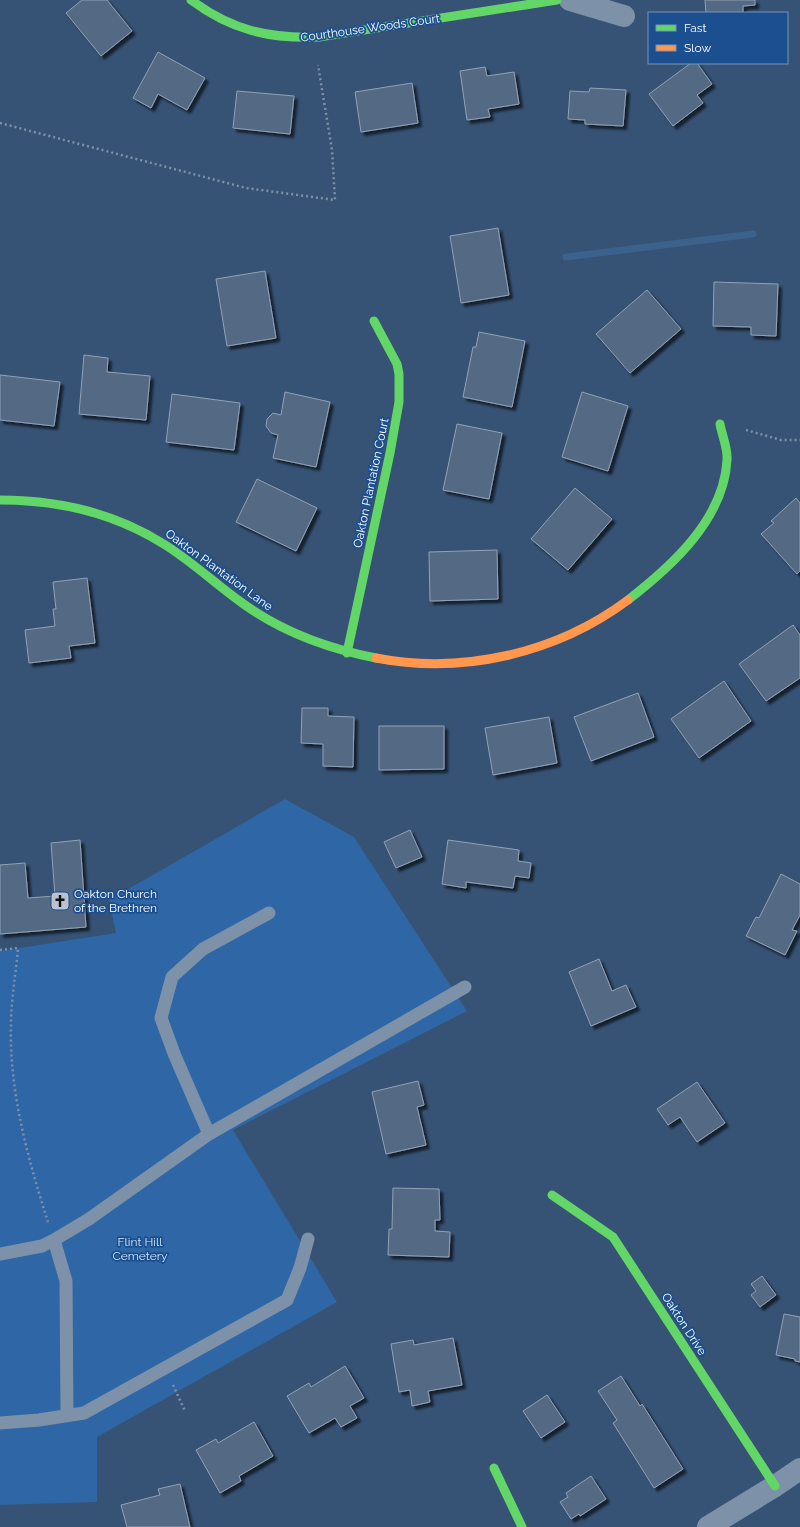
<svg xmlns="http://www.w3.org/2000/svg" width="800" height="1527" font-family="Raleway,sans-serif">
<defs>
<filter id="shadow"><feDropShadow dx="3.5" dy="3.5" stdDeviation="1" flood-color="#0009"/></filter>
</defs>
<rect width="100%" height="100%" fill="#365274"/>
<path fill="#2f66a5" d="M285 799 354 837 467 1011 233 1130 337 1302 97 1437V1502L0 1505V951L116 933 109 900Z"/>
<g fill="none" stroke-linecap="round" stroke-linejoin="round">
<path stroke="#3b618d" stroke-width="7" d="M566 257 753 234"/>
</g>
<path fill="#526984" stroke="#92a2b6" filter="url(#shadow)" d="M82 0H107L132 31 101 56 66 13Z
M705 0H755V5L743 6V13H706Z
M158 52 205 78 187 110 158 94 151 108 133 98Z
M691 63H697L712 84 697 95 703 103 673 126 649 94Z
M485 67 487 76 514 72 519 104 488 109 490 117 467 120 460 71Z
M412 83 418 123 361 132 355 92Z
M590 88 626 90 623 126 585 124V120L568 119 570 91 589 92Z
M237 91 294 96 290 134 233 128Z
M498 228 509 295 461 303 450 236Z
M265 271 276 338 227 346 216 279Z
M714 282 778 284 776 336 751 335V327L713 326Z
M647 290 681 329 630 373 596 334Z
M479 332 525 341 512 407 463 397 473 347H476Z
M84 355 108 358 107 372 150 376 146 420 79 414Z
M0 375 60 382 54 426 0 420Z
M285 392 330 402 316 467 273 458 278 435 271 433 266 426 267 419 273 413 281 415Z
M582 392 628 406 608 471 562 457Z
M172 394 240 403 234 450 166 442Z
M457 424 502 433 489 499 443 490Z
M257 479 317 508 296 551 236 522Z
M575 488 612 519 568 570 531 539Z
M796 498 800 503V571L797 574 761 534 774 523 771 521Z
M497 550 498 599 430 601 429 552Z
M87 578 95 643 69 646 71 658 29 663 25 630 55 626 53 609H56L53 582Z
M793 625 800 635V678L766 701 739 664Z
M724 681 751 721 699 758 671 719Z
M638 693 654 737 591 761 574 717Z
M302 708H328V716L354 717 353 767 323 766V744L301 743Z
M549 717 557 763 493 775 485 728Z
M379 726H444V769L379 770Z
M410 830 422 857 396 868 384 842Z
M80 840 86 927 0 934V865L25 863 28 898 55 896 51 843Z
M448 840 519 850 518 861 531 863 529 878 515 876 513 888 466 882V888L442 884Z
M781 874 800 884V915L792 930 797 931 785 955 746 936 756 917 759 918Z
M599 959 612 991 626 985 636 1007 591 1026 569 972Z
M418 1081 424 1105 417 1107 426 1145 386 1154 372 1092Z
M697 1082 725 1123 697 1142 680 1117 668 1125 657 1109Z
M393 1188 439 1189 440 1220H435V1231L450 1232 449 1257 388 1255 389 1229H392Z
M762 1276 776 1295 760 1307 751 1295 756 1291 751 1284Z
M784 1314 800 1317V1362L795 1361V1359L776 1355Z
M453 1338 462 1385 428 1391 430 1402 412 1406 410 1390 399 1392 391 1344 413 1340 414 1345Z
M345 1366 364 1398 350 1406 357 1418 341 1427 335 1418 309 1433 287 1396 309 1383 311 1387Z
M621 1376 640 1406 642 1404 683 1469 654 1488 613 1423 617 1420 598 1391Z
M547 1395 565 1422 541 1438 523 1411Z
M254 1422 273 1456 239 1476 241 1481 220 1493 196 1450 216 1439 218 1443Z
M591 1476 606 1499 580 1516 579 1514 571 1519 560 1502 568 1497 566 1493Z
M180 1484 190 1527H127L121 1505 160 1495 158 1489Z"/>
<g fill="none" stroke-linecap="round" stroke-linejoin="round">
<path stroke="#7d92a8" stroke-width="2.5" stroke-dasharray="2 3" stroke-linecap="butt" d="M0 123 246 188 335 200 332 150 318 65
M746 430 781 440H800
M0 950 18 948C16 974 11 999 11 1025 9 1091 28 1159 48 1222
M173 1385 185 1411"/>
<path stroke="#7d92a8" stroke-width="13" d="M209 1134 465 987
M54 1240 66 1281 67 1415
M0 1254 42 1246 54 1240 89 1219 209 1134 175 1056 161 1018 172 977 203 949 269 913
M0 1423 39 1420 84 1413 287 1300 300 1268 308 1239"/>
<path stroke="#7d92a8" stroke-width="22" d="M570 0 624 16
M708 1527 775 1486 800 1469"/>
<path stroke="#63d668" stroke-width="9" d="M191 0C231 30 269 39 319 37L557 0
M0 500C59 500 112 512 162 543 192 561 216 585 245 605 283 632 330 649 376 658
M628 600C672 566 724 519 727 460 728 448 722 436 720 424
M347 653 390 453 399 402V374L397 364 374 321
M552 1195 613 1237 775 1486
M494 1468 522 1527"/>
<path stroke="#ff974d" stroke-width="9" d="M376 658C463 675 557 653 628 600"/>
</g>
<defs>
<symbol id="church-square" viewBox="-11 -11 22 22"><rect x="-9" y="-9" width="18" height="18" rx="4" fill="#b9c2ce" stroke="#1b4f8f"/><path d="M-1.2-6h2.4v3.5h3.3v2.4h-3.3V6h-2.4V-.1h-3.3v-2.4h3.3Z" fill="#111"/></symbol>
</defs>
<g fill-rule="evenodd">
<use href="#church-square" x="49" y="890" width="22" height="22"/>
</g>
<g text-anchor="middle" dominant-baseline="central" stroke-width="3.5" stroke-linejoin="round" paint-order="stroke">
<g font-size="12" fill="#fff" stroke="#1b4f8f">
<text transform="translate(370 28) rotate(-8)">Courthouse Woods Court</text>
<text transform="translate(371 483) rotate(-78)">Oakton Plantation Court</text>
<text transform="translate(219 570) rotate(36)">Oakton Plantation Lane</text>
<text transform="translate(684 1324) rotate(57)">Oakton Drive</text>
</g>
<g font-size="12" fill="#fff" stroke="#1b4f8f" text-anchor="start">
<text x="74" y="894">Oakton Church<tspan x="74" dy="14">of the Brethren</tspan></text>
</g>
<g font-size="12" fill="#cfe3fa" stroke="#1b4f8f">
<text x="140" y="1242">Flint Hill<tspan x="140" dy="14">Cemetery</tspan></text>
</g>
</g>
<rect x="648" y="12" width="140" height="52" fill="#1b4f8f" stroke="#7695bc"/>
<rect x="656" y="25" width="20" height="6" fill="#63d668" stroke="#7695bc"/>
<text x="684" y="32" font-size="12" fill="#ffffff">Fast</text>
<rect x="656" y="45" width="20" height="6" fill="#ff974d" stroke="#7695bc"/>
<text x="684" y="52" font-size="12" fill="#ffffff">Slow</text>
</svg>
